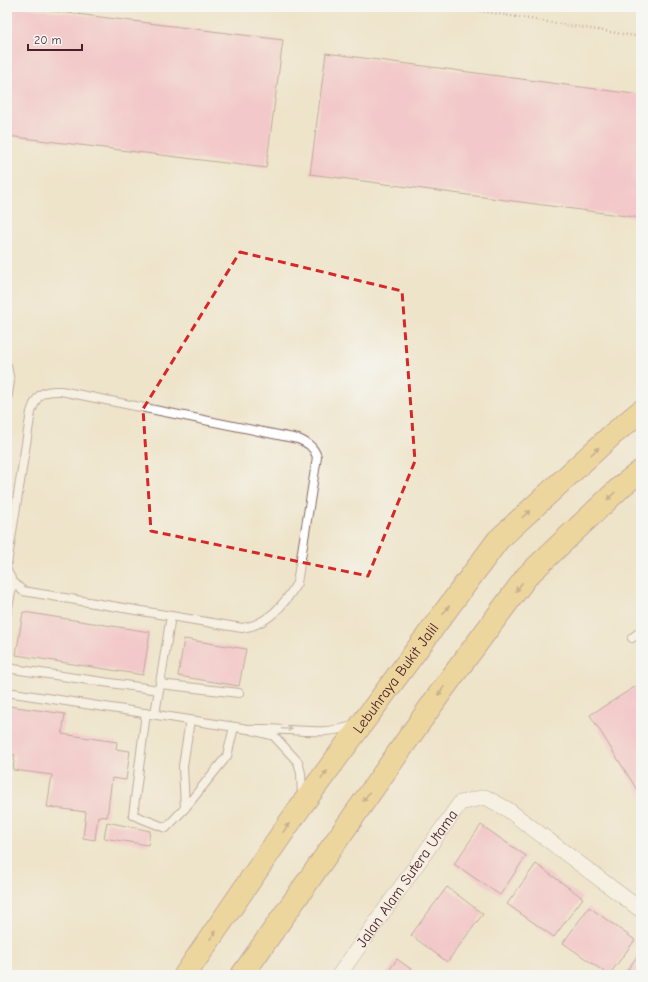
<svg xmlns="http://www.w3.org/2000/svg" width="648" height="982" font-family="'Comic Neue',sans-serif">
<rect width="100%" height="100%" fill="#f6f6f2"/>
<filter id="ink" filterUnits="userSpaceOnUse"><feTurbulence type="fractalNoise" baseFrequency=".025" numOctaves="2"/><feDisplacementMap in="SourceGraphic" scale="8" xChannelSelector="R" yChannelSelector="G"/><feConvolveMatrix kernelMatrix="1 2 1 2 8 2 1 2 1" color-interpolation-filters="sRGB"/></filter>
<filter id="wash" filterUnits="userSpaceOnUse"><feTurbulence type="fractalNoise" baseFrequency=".012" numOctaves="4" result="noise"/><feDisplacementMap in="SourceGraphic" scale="16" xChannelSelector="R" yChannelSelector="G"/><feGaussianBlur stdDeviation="0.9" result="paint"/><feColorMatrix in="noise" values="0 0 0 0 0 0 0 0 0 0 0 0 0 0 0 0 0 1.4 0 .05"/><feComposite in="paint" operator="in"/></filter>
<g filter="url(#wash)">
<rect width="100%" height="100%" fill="#eee4ca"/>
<g id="blocks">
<path fill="#f8a6c9" d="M7 7H21L283 40 266 168 7 136Z
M326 53 641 95V218L310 174Z
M23 612 150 632 143 675 16 655Z
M184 639 246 649 239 686 178 676Z
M641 683V796L590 715Z
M9 706 65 714 62 734 117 742 116 749 130 751 126 780 112 778 107 817 98 816 95 840 83 838 86 812 47 807 52 775 13 770 15 755 7 754V723Z
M107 822 150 831 148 845 104 838Z
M481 825 526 856 500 895 454 864Z
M536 864 583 898 554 937 507 904Z
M447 887 483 914 447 962 411 935Z
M589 907 635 940 609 975 563 943Z
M641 951V975H624Z
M397 959 419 975H386Z"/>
</g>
</g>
<g filter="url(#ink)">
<use href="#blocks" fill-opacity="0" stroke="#836463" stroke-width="1"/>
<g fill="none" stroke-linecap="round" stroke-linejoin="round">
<defs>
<path id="service" d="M7 366 10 381 7 400
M7 564 31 412C37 394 42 390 61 391L298 439C308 443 314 447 317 457L297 583C285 604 267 625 242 628L23 591 13 582 7 571
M7 612 13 582
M632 638 641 631
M7 665 13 669 159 690
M160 684 239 693
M7 692 248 729 274 736 298 762 301 773 302 796
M146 713 133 815 166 828 185 808 227 756 234 727
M155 714 171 616
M257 729C289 728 325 737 354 725
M185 808 183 766 190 720"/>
<g id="minor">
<path id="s1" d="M339 975 460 803 485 797 507 809 641 910"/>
</g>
<g id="trunk">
<path id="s2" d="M185 975 301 806 498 540 613 434 641 411"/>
<path d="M242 975 443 689 527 576 623 485 641 471"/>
</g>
</defs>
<use href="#service" stroke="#836463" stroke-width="10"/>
<use href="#minor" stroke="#836463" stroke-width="16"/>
<use href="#trunk" stroke="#836463" stroke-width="24"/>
<path stroke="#836463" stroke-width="2.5" stroke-dasharray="1 3" stroke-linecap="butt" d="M456 7 641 37"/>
<use href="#service" stroke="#fff" stroke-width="8"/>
<use href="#minor" stroke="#fff" stroke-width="15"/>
<use href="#trunk" stroke="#ebc669" stroke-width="22"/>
</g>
<defs><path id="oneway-solid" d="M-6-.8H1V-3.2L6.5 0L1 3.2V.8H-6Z"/></defs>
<g fill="#9a724a">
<use href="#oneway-solid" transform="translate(595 451) rotate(-43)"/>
<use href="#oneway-solid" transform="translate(611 496) rotate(137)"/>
<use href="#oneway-solid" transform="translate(526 514) rotate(-42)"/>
<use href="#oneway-solid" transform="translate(519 587) rotate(127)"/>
<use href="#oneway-solid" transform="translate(446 610) rotate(-54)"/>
<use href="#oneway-solid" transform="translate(441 691) rotate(125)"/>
<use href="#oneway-solid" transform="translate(324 775) rotate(-54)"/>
<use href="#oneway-solid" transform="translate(366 797) rotate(125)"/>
<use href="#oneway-solid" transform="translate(286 828) rotate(-55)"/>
<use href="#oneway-solid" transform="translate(213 935) rotate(-55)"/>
</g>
<use fill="#ae9aa0" href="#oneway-solid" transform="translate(287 729) rotate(4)"/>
</g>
<path d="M0 0H648V982H0ZM240 252 402 291 415 461 368 576 151 531 143 409Z" fill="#eee4ca" fill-opacity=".55" fill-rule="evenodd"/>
<path fill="none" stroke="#d62828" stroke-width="3" stroke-dasharray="8 5" stroke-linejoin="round" d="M240 252 402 291 415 461 368 576 151 531 143 409Z"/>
<g text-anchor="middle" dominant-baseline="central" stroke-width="4" stroke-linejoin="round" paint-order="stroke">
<g font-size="15" fill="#4a1f2b" stroke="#f6f6f2">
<text stroke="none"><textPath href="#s2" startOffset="364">Lebuhraya Bukit Jalil</textPath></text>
<text stroke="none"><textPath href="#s1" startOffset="118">Jalan Alam Sutera Utama</textPath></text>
</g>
</g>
<rect width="648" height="982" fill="none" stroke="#f6f6f2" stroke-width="24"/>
<path d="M28 44v6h54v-6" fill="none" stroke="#4a1f2b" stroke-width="2"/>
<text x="34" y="44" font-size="12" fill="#4a1f2b" stroke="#f6f6f2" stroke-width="3" paint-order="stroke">20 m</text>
</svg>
